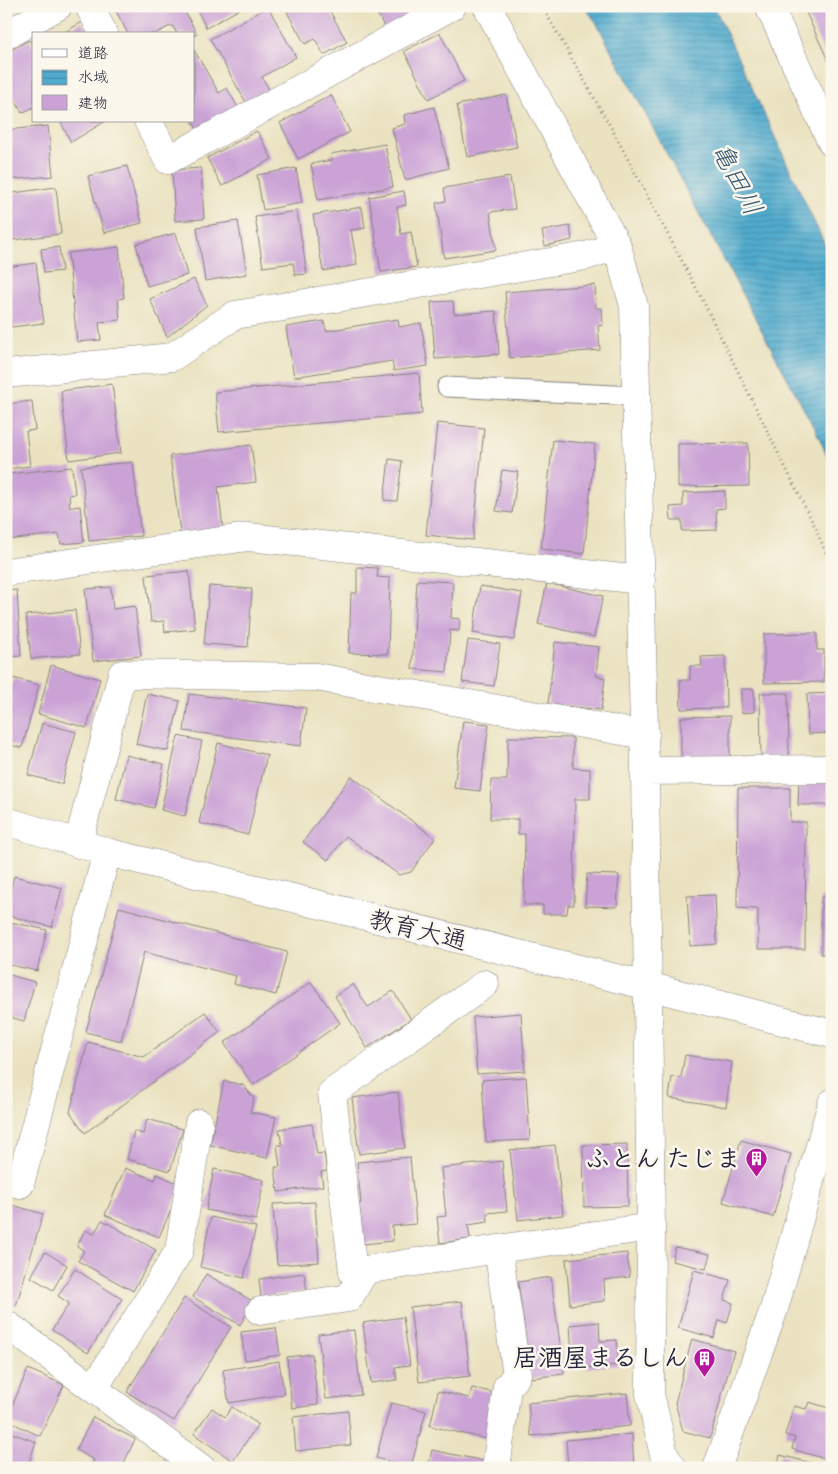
<svg xmlns="http://www.w3.org/2000/svg" width="838" height="1474" font-family="Caveat,'Klee One',sans-serif">
<defs>
<pattern id="water-rules" width="6" height="5" patternUnits="userSpaceOnUse" patternTransform="scale(1.25)"><rect width="6" height="5" fill="#51abce"/><path d="M0 2.5h6" fill="none" stroke="#438ba8"/></pattern>
</defs>
<rect width="100%" height="100%" fill="#fbf7ec"/>
<filter id="ink" filterUnits="userSpaceOnUse"><feTurbulence type="fractalNoise" baseFrequency=".02" numOctaves="2"/><feDisplacementMap in="SourceGraphic" scale="10" xChannelSelector="R" yChannelSelector="G"/><feConvolveMatrix kernelMatrix="1 2 1 2 8 2 1 2 1" color-interpolation-filters="sRGB"/></filter>
<filter id="wash" filterUnits="userSpaceOnUse"><feTurbulence type="fractalNoise" baseFrequency=".0096" numOctaves="4" result="noise"/><feDisplacementMap in="SourceGraphic" scale="20" xChannelSelector="R" yChannelSelector="G"/><feGaussianBlur stdDeviation="1.12" result="paint"/><feColorMatrix in="noise" values="0 0 0 0 0 0 0 0 0 0 0 0 0 0 0 0 0 1.4 0 .05"/><feComposite in="paint" operator="in"/></filter>
<g filter="url(#wash)">
<rect width="100%" height="100%" fill="#eae2c0"/>
<path fill="url(#water-rules)" stroke="#3a6684" d="M584 6H714L832 260V469L820 439 596 22Z"/>
<g id="blocks">
<path fill="#caa2d6" d="M124 6H182L197 34 194 36V34H177L172 25 155 34H128L116 11Z
M195 6H245L206 28Z
M297 6H327L347 42 324 55 315 39 305 44 287 12Z
M373 6H405L410 14 385 28Z
M803 6H832V69Z
M268 7 296 57 262 77 271 93 248 106 210 39Z
M82 22 89 34H62Z
M440 33 464 81 428 99 404 51Z
M29 40 34 48V107L22 113 6 83V53Z
M194 50 219 93 227 88 240 111 200 134 192 121H194Z
M331 95 350 132 298 159 280 123Z
M506 95 517 147 467 157 457 105Z
M6 101 10 119 6 120Z
M434 107 449 168 405 180 392 128 405 124 404 115Z
M60 121H106L71 142Z
M48 126 53 176 6 180V130Z
M257 131 272 159 222 186 207 158Z
M385 144 393 187 318 200 311 164 332 160 331 154Z
M127 166 142 223 104 233 88 176Z
M201 168 204 219 175 221 172 170Z
M296 168 302 203 263 210 257 175Z
M510 177 515 209 490 212 496 250 444 258 436 203 446 201 444 188Z
M56 187 61 234 6 241V194Z
M404 191 406 205 397 207 401 234 411 232 417 267 381 272 369 197Z
M362 207 365 228 351 230 357 265 323 271 313 215Z
M297 211 307 274 295 275 293 263 263 267 255 217Z
M238 221 247 274 205 281 197 227Z
M570 226 572 240 545 246 542 231Z
M176 233 187 275 147 286 136 244Z
M59 247 62 271 44 273 41 249Z
M119 247 124 298 118 299 120 320 99 322 101 340 77 342 68 253Z
M36 263 44 323 11 327 6 292V267Z
M194 279 207 305 167 337 150 299Z
M595 285 596 308H602L603 325 598 326 600 350 510 358 505 292Z
M453 301 454 314 496 311 499 354 435 359 431 302Z
M398 319 399 327 421 323 428 366 394 371 392 361 294 377 286 327 324 321 326 331Z
M419 373 422 414 219 432 215 392Z
M112 384 121 453 69 460 61 391Z
M32 401 35 430 26 431 30 466 6 469V404Z
M437 423 484 428 473 540 426 535Z
M553 440 595 444 584 554 541 549Z
M748 443 749 486 678 487V444Z
M251 445 256 482 218 487 223 528 180 533 170 456Z
M389 459 402 461 397 501 384 500Z
M133 462 141 536 89 541 81 467Z
M72 467 75 494 69 495 70 507 80 506 84 542 61 544 59 534 7 540 6 491 11 490 9 474Z
M502 470 518 472 512 513 496 511Z
M725 491V508L716 509 717 530 682 531V520H671L670 507 683 506V493Z
M357 567 378 568 377 577 390 578 388 654 349 653 351 593H357Z
M189 571 195 629 165 632 164 621 151 622 146 575Z
M417 580 453 582 451 618 460 619 459 631 450 630 447 672 412 669Z
M547 583 603 596 594 637 538 624Z
M209 586 252 589 248 647 204 644Z
M480 586 522 593 514 640 473 633Z
M111 587 113 609 135 606 141 656 93 661 85 589Z
M17 590 21 656 6 657V591Z
M75 610 80 654 31 659 26 615Z
M817 633V650H824V682L764 683V634Z
M468 640 500 644 494 686 462 682Z
M555 642 599 647 596 676 605 678 601 710 548 704Z
M725 656 726 708 681 709 680 680H690V666H702L701 657Z
M51 665 100 679 87 728 38 714Z
M13 678 39 685 22 748 6 744V685L11 686Z
M741 689H754V712L741 713Z
M760 693H788L789 760H761Z
M832 693V733L808 734 807 694Z
M147 694 180 701 168 751 136 744Z
M189 694 306 708 301 746 184 731Z
M730 716V761H681V717Z
M463 721 489 724 480 791 454 788Z
M42 723 76 732 62 784 28 775Z
M178 736 202 741 185 816 161 810Z
M508 737 573 738V768L590 769V799H575L574 905H568L567 914H543V905H524L525 834H518V819H490L491 780H507Z
M218 743 267 755 248 835 199 823Z
M126 755 164 764 154 808 116 799Z
M351 776 435 838 411 872 399 875 346 836 328 860 303 842Z
M799 779 832 780V805H798Z
M738 788H790V822H806L805 949H758V909L737 908Z
M587 874 619 875 617 907 585 906Z
M14 876 62 888 52 927 6 915V906Z
M715 895 717 944 690 946 687 896Z
M821 897H832V953L821 954Z
M119 907 287 952 276 995 234 984 236 976 144 952 121 1041 86 1032Z
M6 921 47 930 37 971 6 964Z
M6 974 35 982 24 1021 6 1016Z
M311 982 340 1023 253 1085 224 1043Z
M353 984 368 1007 393 991 411 1019 367 1048 335 996Z
M205 1012 220 1032 85 1133 70 1112 88 1042 144 1057Z
M521 1013 525 1071 477 1074 473 1017Z
M685 1055 732 1062 726 1107 669 1098 672 1077 681 1078Z
M6 1071 13 1072 7 1096H6Z
M526 1077 530 1140 486 1142 482 1080Z
M224 1081 243 1085 254 1098 250 1112 276 1117 267 1158 210 1145Z
M398 1092 405 1148 359 1154 352 1098Z
M147 1119 183 1129 170 1171 127 1159 134 1131 143 1134Z
M312 1124 317 1154 324 1153 327 1171 321 1172 323 1186 278 1192 275 1167H280L277 1145H282L279 1129Z
M741 1140 791 1154 773 1217 723 1202Z
M627 1144 628 1206 584 1207 583 1145Z
M555 1145 563 1215 518 1220 510 1150Z
M410 1157 416 1224 392 1226 393 1241 363 1244 359 1203H361L357 1162Z
M502 1161 507 1211 487 1213 488 1222 468 1225 470 1239 440 1243 437 1217 446 1216 441 1168Z
M125 1168 155 1180 157 1174 182 1185 159 1237 105 1215Z
M214 1169 264 1180 256 1220 206 1210Z
M315 1202 319 1262 277 1265 273 1204Z
M6 1203 43 1214 16 1306 6 1303Z
M211 1217 256 1227 244 1278 200 1267Z
M102 1220 156 1250 133 1291 78 1261 84 1251 77 1246 85 1230 94 1234Z
M675 1247 710 1254 706 1269 672 1261Z
M45 1252 67 1265 53 1290 31 1277Z
M627 1253 630 1277 604 1280 605 1301 570 1305 566 1259Z
M75 1269 122 1299 88 1353 52 1330 69 1303 58 1296Z
M694 1270 730 1280 724 1300 733 1303 727 1323 719 1320 714 1338 678 1328Z
M304 1273 307 1291 261 1297 259 1279Z
M206 1274 254 1302 240 1325 193 1297Z
M551 1277 564 1374 531 1378 518 1282Z
M184 1298 231 1327 174 1421 127 1392Z
M462 1301 470 1376 419 1382 410 1307Z
M403 1317 410 1365 395 1367 397 1380 371 1383 363 1323Z
M599 1322 600 1341 617 1340 618 1365 573 1369 570 1325Z
M276 1328 280 1355 245 1360 241 1332Z
M354 1330 361 1395 326 1399 318 1334Z
M692 1339 734 1351 710 1438 683 1431 675 1403Z
M312 1354 318 1405 292 1408 287 1357Z
M279 1361 284 1394 229 1403 223 1370Z
M28 1369 64 1385 40 1436 6 1420Z
M472 1388 501 1394 491 1440 430 1426 438 1391 469 1398Z
M627 1393 630 1426 531 1436 528 1403Z
M809 1402 832 1409V1461L792 1449 795 1438 785 1435 794 1406 806 1409Z
M391 1403 426 1411 411 1467 376 1458Z
M232 1407 258 1424 233 1461 194 1434 212 1408 225 1417Z
M348 1411 351 1445 296 1451 293 1417Z
M93 1417 135 1439 124 1463 130 1466V1468H90L94 1460 76 1450Z
M6 1431 36 1442 27 1468H6Z
M632 1434 634 1468H568L566 1440Z
M432 1450 489 1462 488 1468H428Z
M780 1455 827 1467V1468H777Z"/>
</g>
</g>
<g filter="url(#ink)">
<use href="#blocks" fill-opacity="0" stroke="#86827e" stroke-width="1"/>
<g fill="none" stroke-linecap="round" stroke-linejoin="round">
<defs>
<path id="service" d="M447 387 635 396"/>
<path id="minor" d="M89 6 104 34
M487 6 617 246 634 306 645 771 651 1227 650 1394 664 1455 673 1468
M769 6 832 143
M6 35 58 6
M148 121 168 160 452 6
M6 374 172 357 235 315 586 256 617 246
M6 572 248 537 641 580
M645 771 832 769
M78 844 122 674 316 677 645 735
M485 984 332 1093 353 1272 498 1249 651 1227
M6 1180 20 1184 107 852
M260 1311 349 1298 365 1270
M6 1324 201 1468
M94 1388 179 1251 199 1123
M496 1468 507 1387 517 1375 498 1249"/>
<path id="tertiary" d="M6 821 107 852 648 986 832 1034
M717 1468 774 1309 832 1103"/>
</defs>
<use href="#service" stroke="#86827e" stroke-width="21"/>
<use href="#minor" stroke="#86827e" stroke-width="29"/>
<use href="#tertiary" stroke="#86827e" stroke-width="29"/>
<path stroke="#86827e" stroke-width="3" stroke-dasharray="1 4" stroke-linecap="butt" d="M542 6 613 131 701 297 816 529 832 568"/>
<use href="#service" stroke="#fff" stroke-width="19"/>
<use href="#minor" stroke="#fff" stroke-width="28"/>
<use href="#tertiary" stroke="#fff" stroke-width="28"/>
</g>
</g>
<defs>
<symbol id="building-pin" viewBox="-11 -11 22 30"><path d="M0 17L-7.5 6A9.5 9.5 0 1 1 7.5 6Z" fill="#b5179e" stroke="#fbf7ec"/><path d="M-4-6H4V6H1V3H-1V6H-4ZM-2.5-4.3h1.7v1.8h-1.7ZM.8-4.3h1.7v1.8H.8ZM-2.5-1h1.7V.8h-1.7ZM.8-1h1.7V.8H.8Z" fill="#fff"/></symbol>
</defs>
<g fill-rule="evenodd">
<use href="#building-pin" x="744" y="1146" width="25" height="34"/>
<use href="#building-pin" x="692" y="1346" width="25" height="34"/>
</g>
<g text-anchor="middle" dominant-baseline="central" stroke-width="5" stroke-linejoin="round" paint-order="stroke">
<g font-size="25" fill="#22223b" stroke="#fbf7ec">
<text transform="translate(418 930) rotate(14)">教育大通</text>
</g>
<g font-size="25" font-weight="bold" fill="#22223b" stroke="#fbf7ec" text-anchor="end">
<text x="741" y="1159">ふとん たじま</text>
<text x="688" y="1358">居酒屋まるしん</text>
</g>
<g font-size="26" font-style="italic" fill="#355976" stroke="#fbf7ec">
<text transform="translate(737 179) rotate(62)">亀田川</text>
</g>
</g>
<rect width="838" height="1474" fill="none" stroke="#fbf7ec" stroke-width="25"/>
<rect x="32" y="32" width="162" height="90" fill="#fbf7ec" stroke="#a4a2a5"/>
<rect x="42" y="49" width="25" height="8" fill="#ffffff" stroke="#a4a2a5"/>
<text x="78" y="58" font-size="15" fill="#22223b">道路</text>
<rect x="42" y="70" width="25" height="15" fill="url(#water-rules)" stroke="#a4a2a5"/>
<text x="78" y="82" font-size="15" fill="#22223b">水域</text>
<rect x="42" y="95" width="25" height="15" fill="#caa2d6" stroke="#a4a2a5"/>
<text x="78" y="108" font-size="15" fill="#22223b">建物</text>
</svg>
